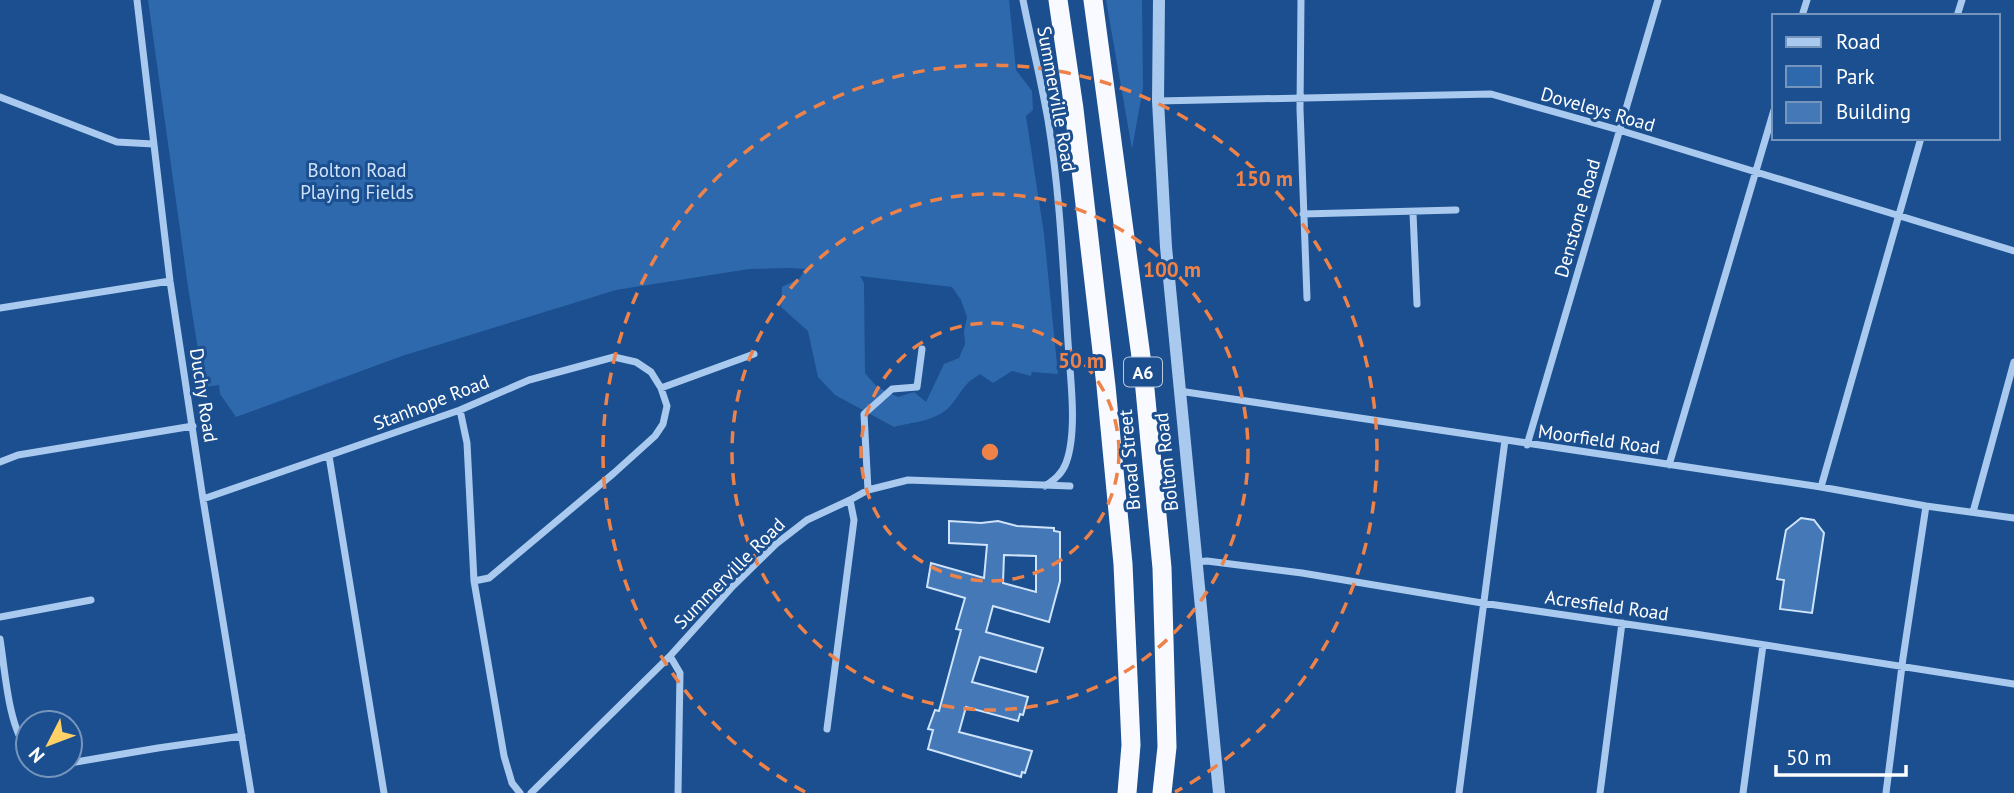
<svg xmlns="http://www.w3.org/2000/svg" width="2014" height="793" font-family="'PT Sans',sans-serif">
<rect width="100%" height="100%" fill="#1b4f8f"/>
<path fill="#2e69ad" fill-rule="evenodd" d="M148 0H1009L1016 70 1032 91 1033 110 1026 116 1044 234 1058 374 1032 372 1031 376 1012 371 993 383 980 374C976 377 970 380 967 384 959 392 955 403 946 410 931 422 912 422 894 427L835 395 818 377 808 331 781 307 782 287 800 278 805 269 791 268 749 269 616 290 402 356 236 417 220 394 219 385 204 387 188 287ZM860 276 952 287 961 300 967 317 964 331 965 344 959 358 944 364 926 402 914 392 898 397 877 387 865 373 864 283Z
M1106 0H1142L1143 88 1132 149Z"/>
<path fill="#4478b7" stroke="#cfe3fa" stroke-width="2" fill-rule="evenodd" d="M1801 518 1814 520 1824 533 1812 613 1780 609 1784 580 1777 579 1786 530Z
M949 521 981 523 998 521 1017 526 1054 528V531L1060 532V581L1049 622 993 606 986 632 1043 648 1036 672 980 657 972 682 1028 697 1023 715 1020 714 1018 721 966 707 959 732 1032 751 1025 773 1022 772 1021 777 928 749 933 730 928 729 935 710 939 711 961 630 956 629 965 598 927 587 931 563 984 578 987 545 949 543ZM1004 555 1036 556V592L1003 583Z"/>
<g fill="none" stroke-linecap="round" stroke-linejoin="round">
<path stroke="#a9c9ee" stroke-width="7" d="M137 0 170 281 203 499 251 793
M1023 0C1031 40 1041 80 1048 120 1060 193 1063 267 1068 342 1070 376 1078 431 1066 463 1062 474 1054 480 1045 486
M1301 0 1300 109 1307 298
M1802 16 1807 0
M1957 16 1962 0
M0 97 117 142 153 144
M1158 101 1491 94 1619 130 2014 251
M1413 213 1417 304
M1303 214 1456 210
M0 308 170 281
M661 388 754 354
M1179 391 1821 487 1926 506 2014 518
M460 410 467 443 474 581 504 756 512 783 520 793
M1527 445 1658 0
M329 456 384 793
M0 462 18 455 193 426
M1669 465 1774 110
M1821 487 1921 138
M868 490 864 414 892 389 917 387 922 349
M203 499 460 410 529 380 614 357 636 362 651 372 661 388 667 406 663 424 655 436 614 473 489 578 474 581
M1973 512 2014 362
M1196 562 1207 561 1302 573 1482 603 1695 634 2014 684
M0 617 91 600
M0 639C5 669 8 727 28 750
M670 656 680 673 678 793
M827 729 854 520 850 500
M70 763 158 748 242 736
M531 793 670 656 733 586 776 544 807 520 850 500 868 490 908 480 1070 486
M1459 793 1505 440
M1600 793 1622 623
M1743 793 1763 645
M1886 793 1903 658 1926 506"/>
<path stroke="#a9c9ee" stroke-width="12" d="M1159 0 1158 101 1166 247 1219 793"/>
<path stroke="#f8faff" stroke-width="19" d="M1058 0 1074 109 1106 386 1123 564 1131 745 1127 793
M1093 0 1144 379 1162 568 1167 747 1162 793"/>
</g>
<g fill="none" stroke="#ee8249" stroke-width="3.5" stroke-dasharray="12 9">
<circle cx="990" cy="452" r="129"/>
<circle cx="990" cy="452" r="258"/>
<path d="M805 792A387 387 0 1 1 1175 792"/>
</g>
<g text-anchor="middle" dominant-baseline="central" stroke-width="6" stroke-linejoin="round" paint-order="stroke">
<rect fill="#1b4f8f" stroke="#bbcadd" stroke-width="2" x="1124" y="357.5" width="38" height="29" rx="5"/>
<g font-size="18" font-weight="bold" fill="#fff">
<text x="1143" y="372">A6</text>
</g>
<g font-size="19" fill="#fff" stroke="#1b4f8f">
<text transform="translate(1057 99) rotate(80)">Summerville Road</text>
<text transform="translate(1598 109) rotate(16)">Doveleys Road</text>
<text transform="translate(1577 218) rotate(-74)">Denstone Road</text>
<text transform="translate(204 395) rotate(81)">Duchy Road</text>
<text transform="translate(431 402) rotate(-21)">Stanhope Road</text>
<text transform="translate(1599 439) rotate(8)">Moorfield Road</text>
<text transform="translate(1129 460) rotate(-95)">Broad Street</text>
<text transform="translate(1166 462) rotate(-96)">Bolton Road</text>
<text transform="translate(729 573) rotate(-45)">Summerville Road</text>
<text transform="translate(1607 605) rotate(8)">Acresfield Road</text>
</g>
<g font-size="19" fill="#cfe3fa" stroke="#1b4f8f">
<text x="357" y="170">Bolton Road<tspan x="357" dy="22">Playing Fields</tspan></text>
</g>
</g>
<circle cx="990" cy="452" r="10" fill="#ee8249" stroke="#1b4f8f" stroke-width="3.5"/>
<g font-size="21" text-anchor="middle" font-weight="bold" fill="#ee8249" stroke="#1b4f8f" stroke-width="6" stroke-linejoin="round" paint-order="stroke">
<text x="1264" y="186">150 m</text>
<text x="1172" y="277">100 m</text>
<text x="1081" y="368">50 m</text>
</g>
<rect x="1772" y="14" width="228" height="126" fill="#1b4f8f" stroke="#7695bc" stroke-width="2"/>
<rect x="1786" y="37" width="35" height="10" fill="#a9c9ee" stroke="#7695bc" stroke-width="2"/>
<text x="1836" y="49" font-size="21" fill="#ffffff">Road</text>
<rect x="1786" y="66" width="35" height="21" fill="#2e69ad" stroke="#7695bc" stroke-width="2"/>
<text x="1836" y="84" font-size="21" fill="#ffffff">Park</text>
<rect x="1786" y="102" width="35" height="21" fill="#4478b7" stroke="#7695bc" stroke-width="2"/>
<text x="1836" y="119" font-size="21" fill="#ffffff">Building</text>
<g transform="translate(49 744) rotate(228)"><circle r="33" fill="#1b4f8f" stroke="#7695bc" stroke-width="2"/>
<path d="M0-5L12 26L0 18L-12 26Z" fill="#ffd166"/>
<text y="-10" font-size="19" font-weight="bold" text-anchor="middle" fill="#ffffff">N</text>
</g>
<path d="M1776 765v10h130v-10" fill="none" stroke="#ffffff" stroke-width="3.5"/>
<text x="1786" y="765" font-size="21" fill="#ffffff" stroke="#1b4f8f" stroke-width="5" paint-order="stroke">50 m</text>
</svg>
